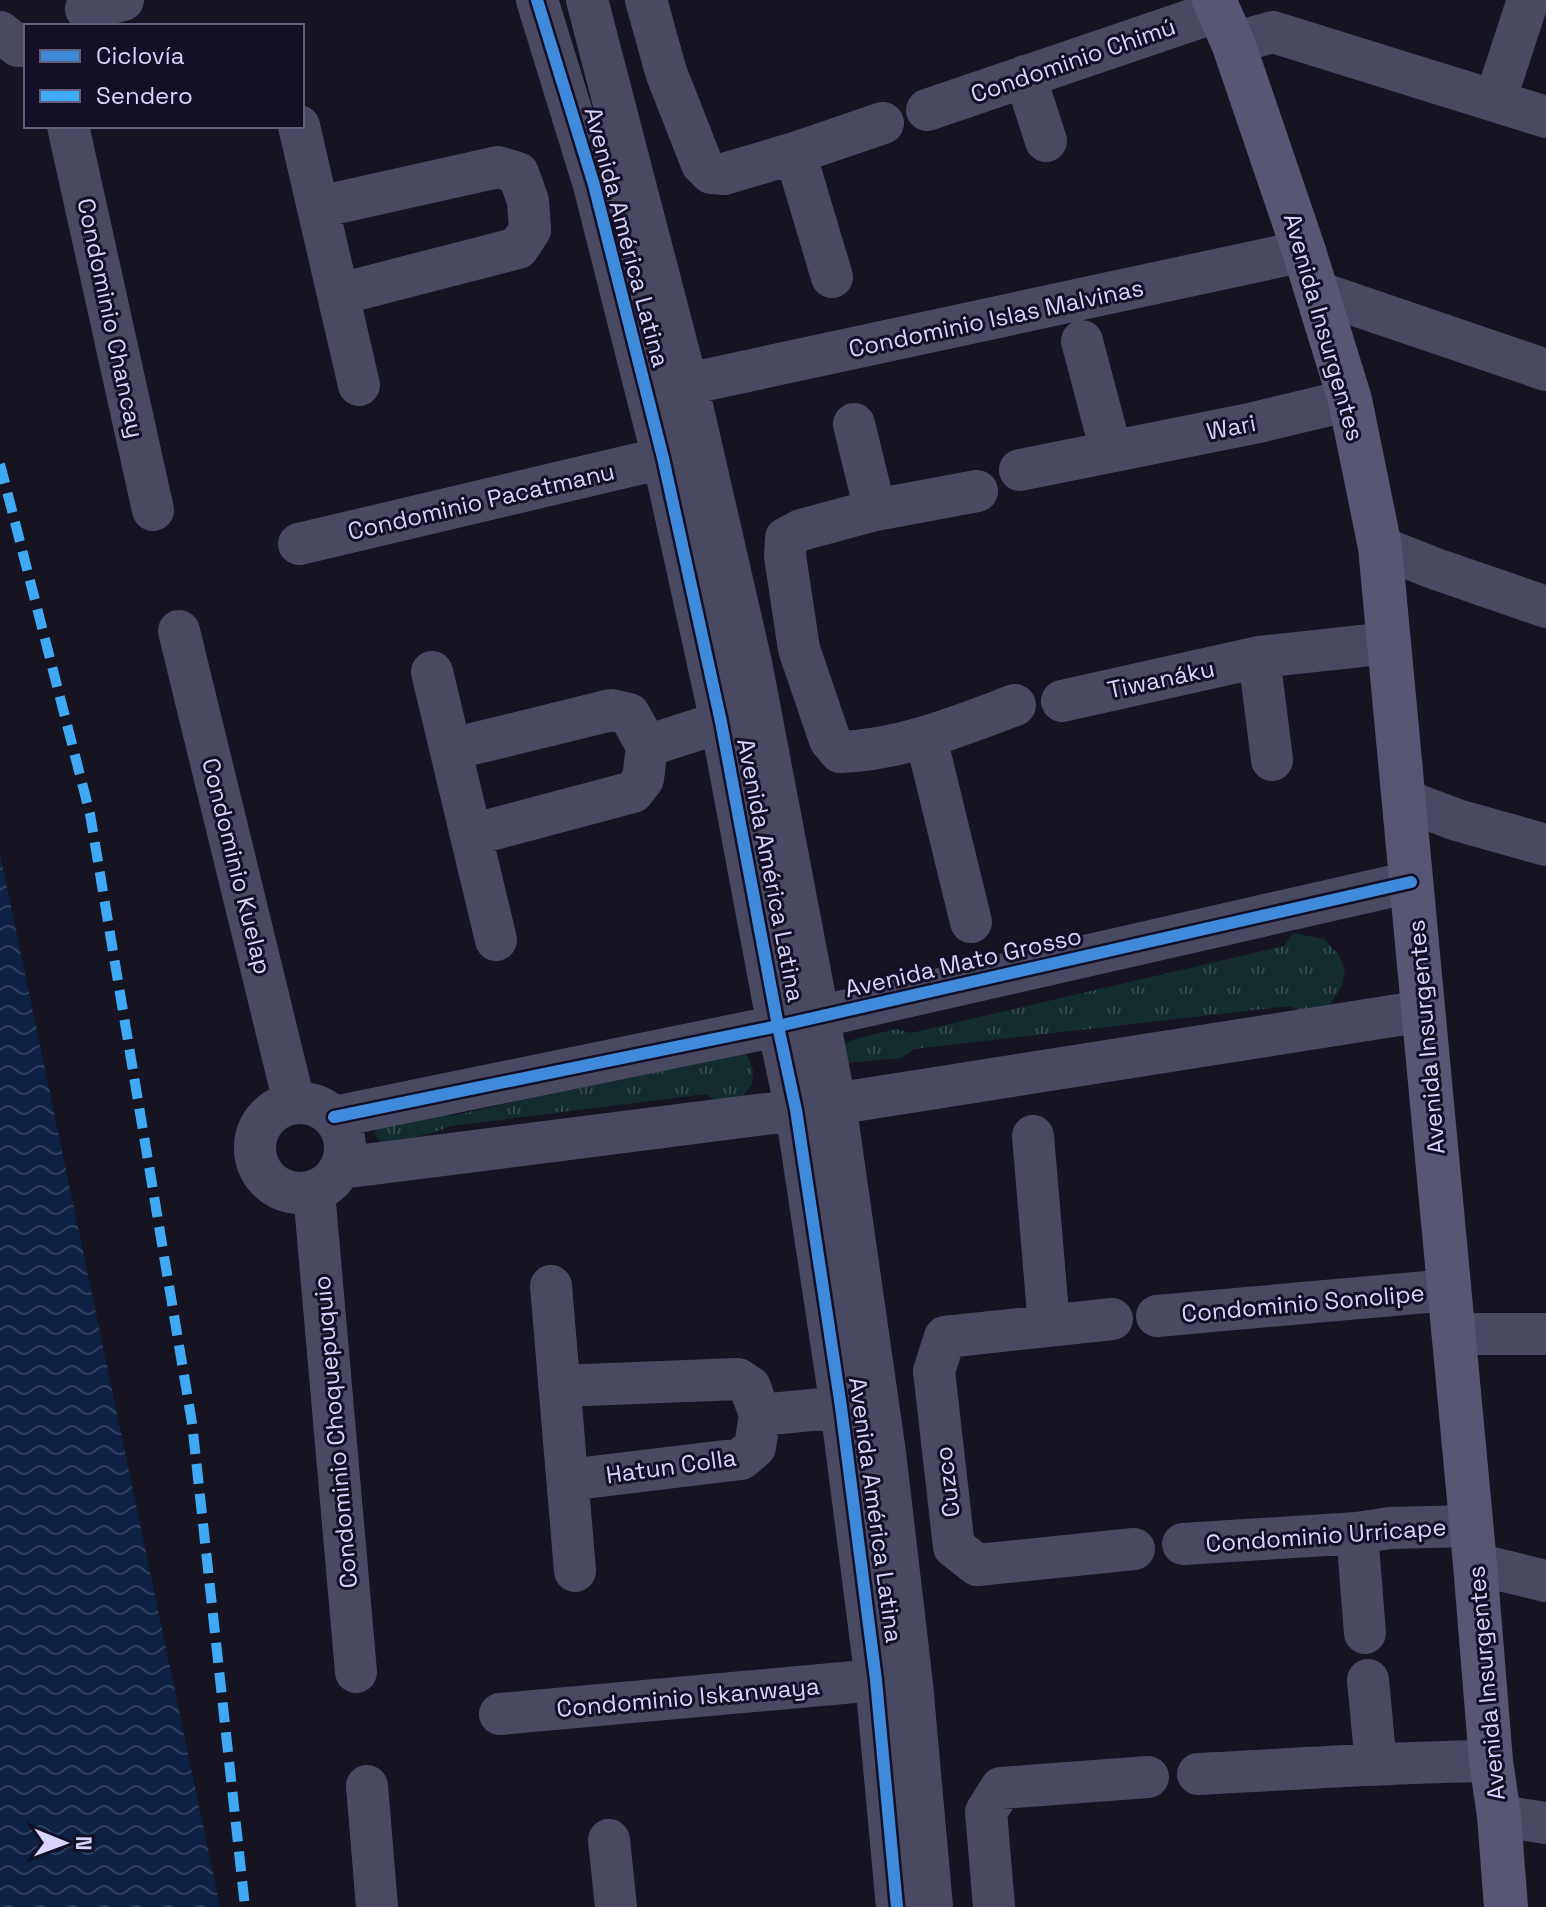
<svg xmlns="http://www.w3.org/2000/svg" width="1546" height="1907" font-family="'Space Grotesk',sans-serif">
<defs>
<pattern id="park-tufts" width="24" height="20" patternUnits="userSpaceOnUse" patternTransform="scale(2)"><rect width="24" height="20" fill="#132c2d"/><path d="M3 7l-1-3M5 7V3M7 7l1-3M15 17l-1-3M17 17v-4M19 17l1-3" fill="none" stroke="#354a4c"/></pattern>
<pattern id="water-waves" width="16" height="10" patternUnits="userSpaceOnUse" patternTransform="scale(2)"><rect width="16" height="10" fill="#0d2144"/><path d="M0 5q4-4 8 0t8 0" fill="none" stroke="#304060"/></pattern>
</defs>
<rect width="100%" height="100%" fill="#161421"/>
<path fill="url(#park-tufts)" d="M1293 933 1324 939 1338 954 1345 970 1342 986 1330 1004 1307 1015 1290 1006 914 1049 901 1058 847 1063 842 1053 846 1043 855 1039 896 1029 911 1033 1284 946Z
M735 1045 748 1057 753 1070 752 1085 741 1098 721 1104 706 1094 450 1126C439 1133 392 1143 380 1142L375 1134 376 1126 441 1111 451 1116 700 1060Z"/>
<path fill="url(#water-waves)" d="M0 854 220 1907H0Z"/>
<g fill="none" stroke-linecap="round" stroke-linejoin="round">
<path stroke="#4a4962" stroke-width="42" d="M537 0 594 185 663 458 721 722 778 1026 796 1110 841 1407 876 1680 897 1907
M587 0 687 384 751 663 835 1103 885 1453 912 1684 932 1907
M646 0 666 72 702 164 711 173 724 174 795 153 883 123
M86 9 123 0
M0 32 18 46H26
M1233 43 1273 32 1546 117
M1025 76 1046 141
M1495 101 1528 0
M927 110 1218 11
M68 126 153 510
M299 126 359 385
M795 153 832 277
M319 207 498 167 518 173 528 201 530 230 518 248 340 294
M1317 292 1546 370
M1082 341 1111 451
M687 384 1304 251
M854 424 875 510
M1020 470 1254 423 1350 400
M977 491 875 510 801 530 786 538 785 556 799 649 830 740 840 752C901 750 959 726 1015 705
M299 544 663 458
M1380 547 1436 569 1546 607
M179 631 294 1102
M1259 657 1272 760
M432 672 496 940
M1062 701 1259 657 1389 643
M926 738 971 922
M647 746 721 722
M452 749 611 710 629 714 647 746 643 779 633 792 471 835
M1404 800 1457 820 1546 845
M255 1148a45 45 0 1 1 90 0a45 45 0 1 1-90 0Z
M334 1117 778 1026 1411 882
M1033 1136 1049 1325
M341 1168 796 1110 1424 1011
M314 1192 356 1672
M551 1286 575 1571
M1157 1316 1449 1290
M1112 1319 945 1337 934 1371 954 1547 977 1565 1134 1549
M1453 1334H1546
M559 1386 738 1379 750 1387 760 1415 755 1447 741 1459 568 1480
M760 1415 841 1407
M1357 1533 1365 1633
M1183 1544 1357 1533 1390 1528 1470 1526
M1475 1564 1546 1581
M1368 1680 1376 1765
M500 1714 876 1680
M1198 1774C1296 1769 1393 1762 1491 1761
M367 1786 377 1907
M1499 1816 1546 1823
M609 1840 616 1907
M994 1907 986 1812 1001 1788 1148 1777"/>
<path stroke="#575674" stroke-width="44" d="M1214 0 1233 43 1304 251 1350 400 1380 547 1475 1564 1491 1761 1499 1816 1506 1907"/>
<path stroke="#3fa9f5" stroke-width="10" stroke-dasharray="20 10" stroke-linecap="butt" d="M0 464 90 814 192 1423 245 1907"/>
<defs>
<path id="cycleway" d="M537 0 594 185 663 458 721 722 778 1026 796 1110 841 1407 876 1680 897 1907
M334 1117 778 1026 1411 882"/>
</defs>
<use href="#cycleway" stroke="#130f26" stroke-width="17"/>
<use href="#cycleway" stroke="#408adc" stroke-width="12"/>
</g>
<g text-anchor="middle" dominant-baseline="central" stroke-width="6" stroke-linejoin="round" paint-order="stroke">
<g font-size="24" fill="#d9d4ff" stroke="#130f26">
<text transform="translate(1073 60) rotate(-19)">Condominio Chimú</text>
<text transform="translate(627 237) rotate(75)">Avenida América Latina</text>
<text transform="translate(111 318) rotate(78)">Condominio Chancay</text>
<text transform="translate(996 318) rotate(-12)">Condominio Islas Malvinas</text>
<text transform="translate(1324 327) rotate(74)">Avenida Insurgentes</text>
<text transform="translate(1231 427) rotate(-11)">Wari</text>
<text transform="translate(481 501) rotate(-13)">Condominio Pacatmanu</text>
<text transform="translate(1161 679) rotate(-12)">Tiwanáku</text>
<text transform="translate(237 866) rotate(76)">Condominio Kuelap</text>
<text transform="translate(771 870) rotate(79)">Avenida América Latina</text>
<text transform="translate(963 962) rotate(-13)">Avenida Mato Grosso</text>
<text transform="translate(1426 1037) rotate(-95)">Avenida Insurgentes</text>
<text transform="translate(1303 1303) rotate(-5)">Condominio Sonolipe</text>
<text transform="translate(335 1432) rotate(-95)">Condominio Choquepuquio</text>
<text transform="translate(671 1466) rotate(-8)">Hatun Colla</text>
<text transform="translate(947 1482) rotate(-97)">Cuzco</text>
<text transform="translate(876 1510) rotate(82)">Avenida América Latina</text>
<text transform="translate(1326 1535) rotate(-4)">Condominio Urricape</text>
<text transform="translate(1486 1683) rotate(-95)">Avenida Insurgentes</text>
<text transform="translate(688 1697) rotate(-5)">Condominio Iskanwaya</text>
</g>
</g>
<rect x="24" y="24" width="280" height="104" fill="#130f26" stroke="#625e7d" stroke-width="2"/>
<rect x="40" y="50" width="40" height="12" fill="#408adc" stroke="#625e7d" stroke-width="2"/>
<text x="96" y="64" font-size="24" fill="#d9d4ff">Ciclovía</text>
<rect x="40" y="90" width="40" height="12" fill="#3fa9f5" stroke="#625e7d" stroke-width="2"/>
<text x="96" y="104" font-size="24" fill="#d9d4ff">Sendero</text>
<g transform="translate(64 1843) rotate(91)" stroke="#130f26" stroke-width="6" paint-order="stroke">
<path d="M0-6L14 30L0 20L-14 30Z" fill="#d9d4ff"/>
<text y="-12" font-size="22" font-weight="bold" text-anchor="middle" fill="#d9d4ff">N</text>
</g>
</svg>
